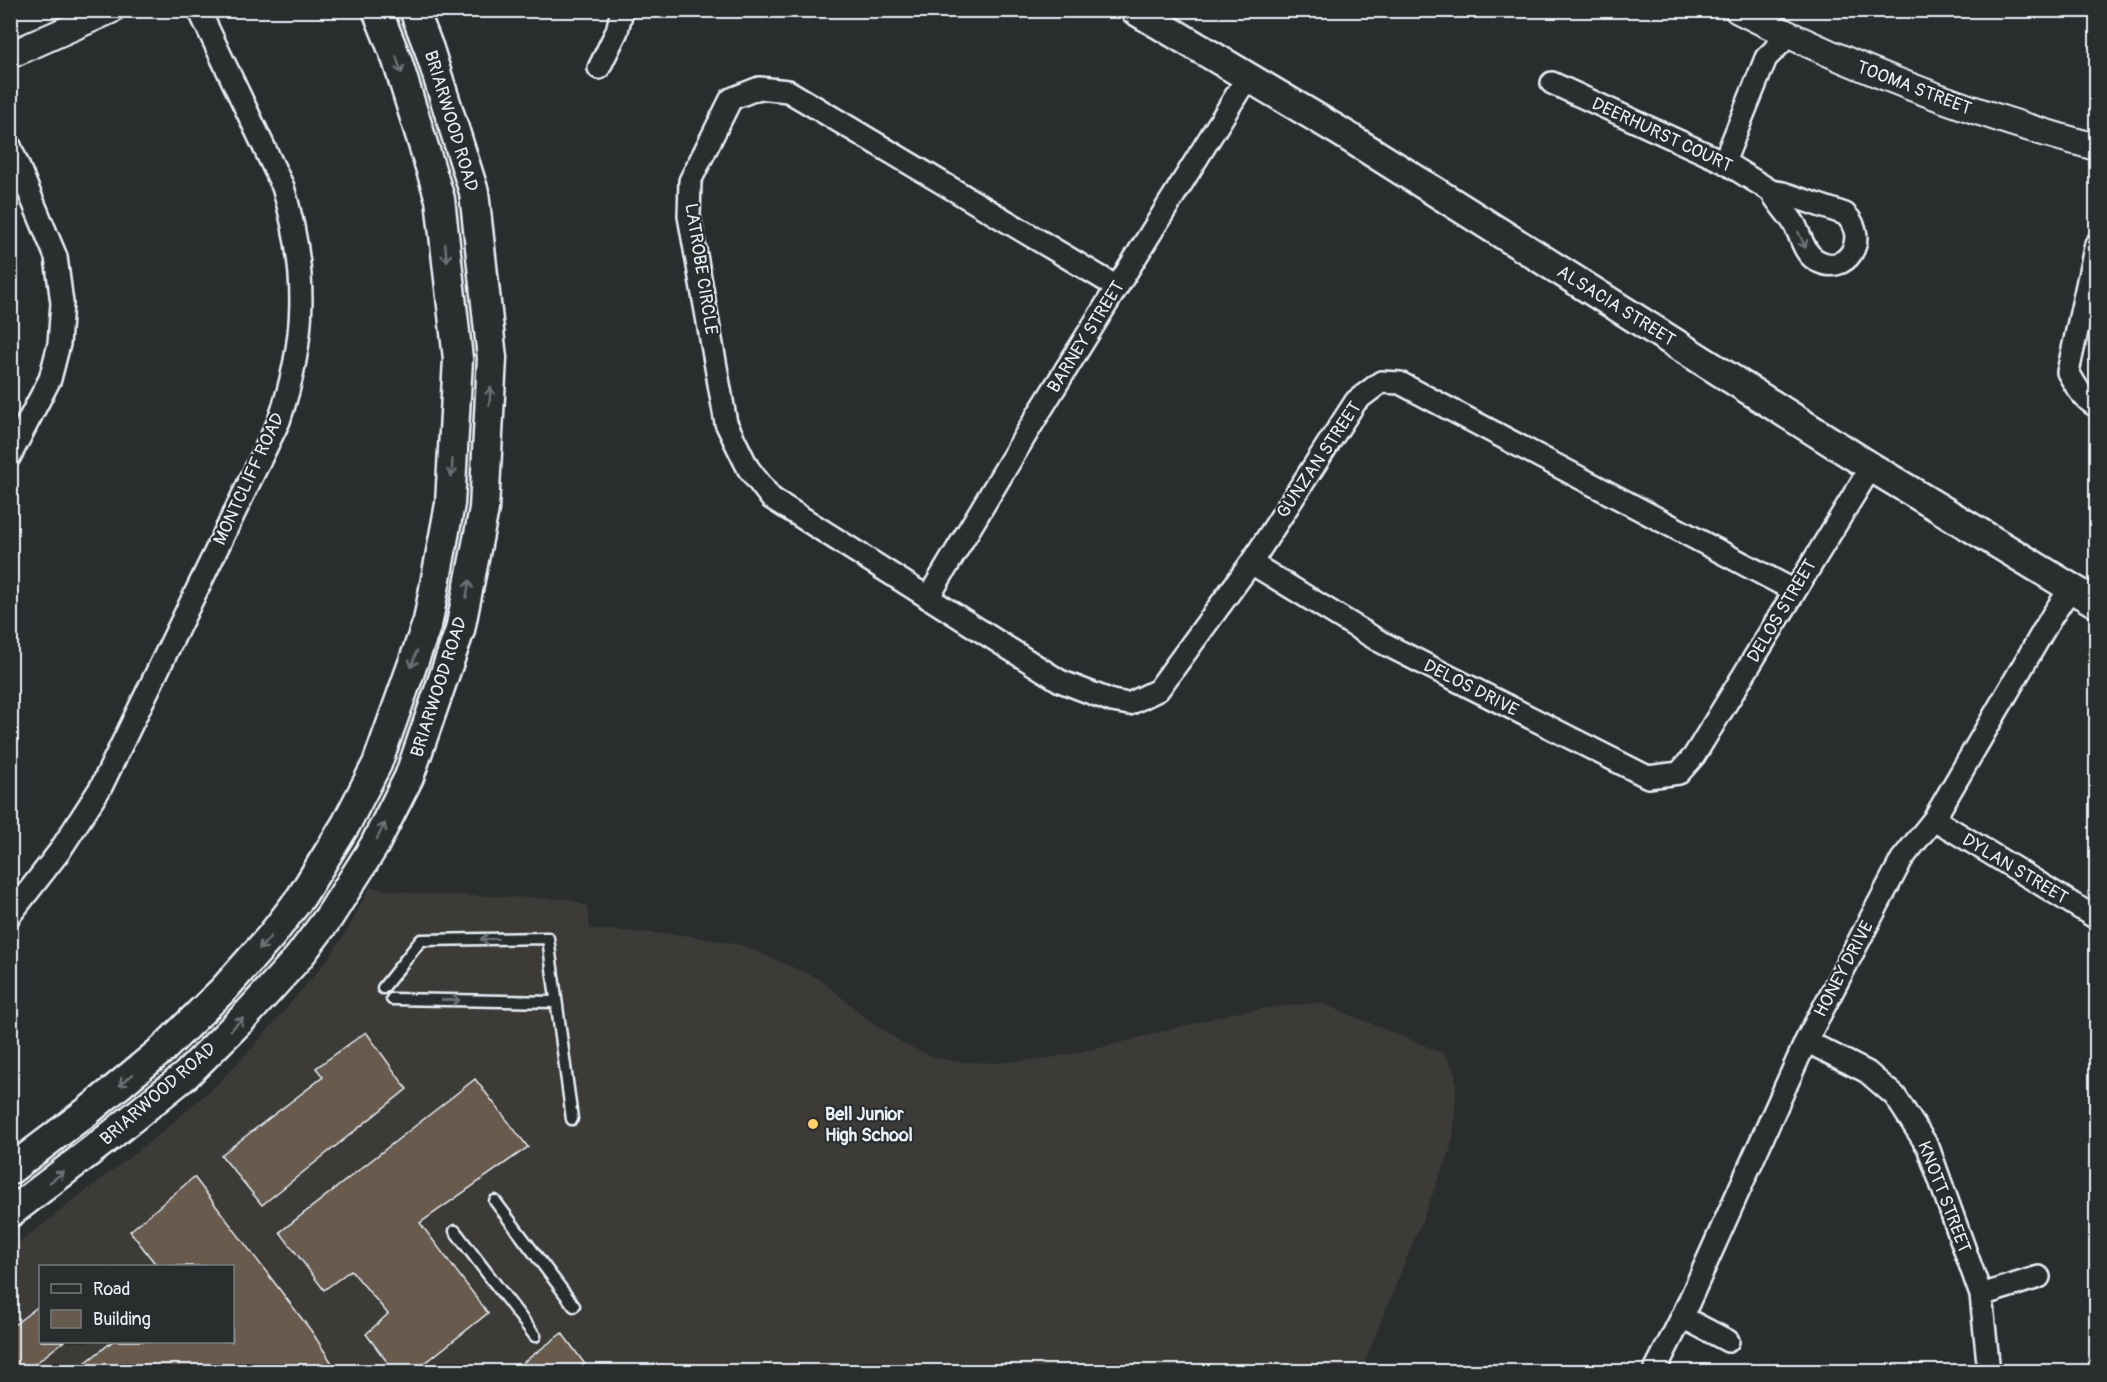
<svg xmlns="http://www.w3.org/2000/svg" width="2107" height="1382" font-family="Pangolin,sans-serif">
<rect width="100%" height="100%" fill="#2a2d2e"/>
<filter id="ink" filterUnits="userSpaceOnUse"><feTurbulence type="fractalNoise" baseFrequency=".0167" numOctaves="2"/><feDisplacementMap in="SourceGraphic" scale="12" xChannelSelector="R" yChannelSelector="G"/><feConvolveMatrix kernelMatrix="1 2 1 2 8 2 1 2 1" color-interpolation-filters="sRGB"/></filter>
<g filter="url(#ink)">
<path fill="#3c3a38" fill-rule="evenodd" d="M370 887 423 894 568 899 587 906 590 929 684 935 741 945 815 977 827 985 872 1023 906 1045 936 1058 959 1062 998 1063 1049 1058 1100 1048 1232 1013 1283 1006 1318 1003 1326 1005 1445 1054 1455 1071 1456 1087 1454 1130 1450 1151 1361 1371 11 1372V1249L162 1132 212 1089 257 1043 327 960 349 928ZM40 1266H232V1342H40Z"/>
<path fill="#675a4e" stroke="#e8f1f8" stroke-width="1.5" d="M366 1032 407 1089 262 1205 221 1155 323 1077 316 1068Z
M475 1079 528 1147 420 1223 488 1313 415 1371H394L366 1334 388 1314 351 1270 324 1290 280 1232Z
M194 1177 312 1332 337 1371H75L113 1341H232V1266H157L130 1231Z
M40 1305V1341H64L26 1371H10V1328Z
M562 1333 590 1371H512Z"/>
<g fill="none" stroke-linecap="round" stroke-linejoin="round">
<defs>
<path id="service" d="M383 988 421 940 548 938 572 1119
M392 999 556 1002
M495 1201 574 1306
M455 1231 535 1336"/>
<path id="minor" d="M599 68 617 31 622 10
M1552 83 1724 162 1771 191 1783 193 1845 214C1871 238 1846 278 1816 260 1804 253 1801 237 1795 225 1788 213 1777 203 1771 191
M10 146 56 257 62 303 59 344 50 379 10 456
M1724 162 1766 58 1788 36
M2096 244 2068 372C2076 386 2082 398 2096 406
M1117 287 788 91 759 88 731 99 690 181 689 216 726 423 748 468 771 498 1060 681 1112 701 1129 704 1158 690 1251 563 1356 401 1381 382 1400 383 1795 591
M1251 563 1379 641 1648 777 1679 773 1694 756 1871 467
M928 598 1037 416 1247 78
M1934 819 2096 918
M10 915 59 852 101 787 279 421C307 338 308 271 283 187L199 10
M1806 1041 1867 1072 1895 1096 1928 1147 1981 1295 1989 1372
M1981 1295 2039 1277
M1682 1317 1728 1341
M1654 1372 1682 1317 1806 1041 1902 859 1934 819 2052 616 2071 588"/>
<path id="tertiary" d="M1738 10C1853 68 1972 114 2096 147
M10 55 111 10"/>
<path id="secondary" d="M1135 10 1339 131 1871 467 2096 603
M10 1170 88 1111 163 1049 224 989 271 936 301 897 346 824 377 764 428 621 450 504 458 359 440 199 397 60 377 10
M10 1213 109 1137 186 1075 248 1013 298 958 329 917 374 846 409 777 460 630 484 509 492 358 474 192 429 49 414 10"/>
</defs>
<use href="#service" stroke="#e8f1f8" stroke-width="15"/>
<use href="#minor" stroke="#e8f1f8" stroke-width="26"/>
<use href="#tertiary" stroke="#e8f1f8" stroke-width="30"/>
<use href="#secondary" stroke="#e8f1f8" stroke-width="33"/>
<use href="#service" stroke="#2a2d2e" stroke-width="10"/>
<use href="#minor" stroke="#2a2d2e" stroke-width="21"/>
<use href="#tertiary" stroke="#2a2d2e" stroke-width="26"/>
<use href="#secondary" stroke="#2a2d2e" stroke-width="28"/>
</g>
<defs><path id="oneway-shaft" d="M-6 0H5M1.5-3L5.5 0L1.5 3" fill="none" stroke-width="1.6" stroke-linecap="round" stroke-linejoin="round" transform="scale(1.5)"/></defs>
<g stroke="#6c7275">
<use href="#oneway-shaft" transform="translate(399 65) rotate(72)"/>
<use href="#oneway-shaft" transform="translate(1802 240) rotate(65)"/>
<use href="#oneway-shaft" transform="translate(446 253) rotate(84)"/>
<use href="#oneway-shaft" transform="translate(490 396) rotate(-87)"/>
<use href="#oneway-shaft" transform="translate(452 468) rotate(93)"/>
<use href="#oneway-shaft" transform="translate(468 589) rotate(-79)"/>
<use href="#oneway-shaft" transform="translate(414 659) rotate(109)"/>
<use href="#oneway-shaft" transform="translate(381 831) rotate(-63)"/>
<use href="#oneway-shaft" transform="translate(489 939) rotate(179)"/>
<use href="#oneway-shaft" transform="translate(265 943) rotate(132)"/>
<use href="#oneway-shaft" transform="translate(451 1000) rotate(1)"/>
<use href="#oneway-shaft" transform="translate(237 1024) rotate(-45)"/>
<use href="#oneway-shaft" transform="translate(126 1080) rotate(141)"/>
<use href="#oneway-shaft" transform="translate(57 1177) rotate(-37)"/>
</g>
</g>
<circle fill="#ffd166" stroke="#2a2d2e" stroke-width="2" cx="813" cy="1124" r="6"/>
<g text-anchor="middle" dominant-baseline="central" stroke-width="4.5" stroke-linejoin="round" paint-order="stroke">
<g font-size="18" fill="#e8f1f8" stroke="#2a2d2e">
<text transform="translate(1914 88) rotate(21)">TOOMA STREET</text>
<text transform="translate(451 121) rotate(73)">BRIARWOOD ROAD</text>
<text transform="translate(1662 135) rotate(25)">DEERHURST COURT</text>
<text transform="translate(701 269) rotate(81)">LATROBE CIRCLE</text>
<text transform="translate(1616 306) rotate(32)">ALSACIA STREET</text>
<text transform="translate(1086 337) rotate(-58)">BARNEY STREET</text>
<text transform="translate(1319 460) rotate(-56)">GUNZAN STREET</text>
<text transform="translate(249 479) rotate(-65)">MONTCLIFF ROAD</text>
<text transform="translate(1782 611) rotate(-59)">DELOS STREET</text>
<text transform="translate(439 687) rotate(-72)">BRIARWOOD ROAD</text>
<text transform="translate(1471 688) rotate(27)">DELOS DRIVE</text>
<text transform="translate(2015 869) rotate(31)">DYLAN STREET</text>
<text transform="translate(1844 969) rotate(-62)">HONEY DRIVE</text>
<text transform="translate(158 1094) rotate(-41)">BRIARWOOD ROAD</text>
<text transform="translate(1944 1197) rotate(69)">KNOTT STREET</text>
</g>
<g font-size="18" font-weight="bold" fill="#e8f1f8" stroke="#2a2d2e" text-anchor="start">
<text x="825" y="1114">Bell Junior<tspan x="825" dy="21">High School</tspan></text>
</g>
</g>
<rect width="2107" height="1382" fill="none" stroke="#2a2d2e" stroke-width="36"/>
<rect x="18" y="18" width="2071" height="1346" fill="none" stroke="#e8f1f8" stroke-width="2" filter="url(#ink)"/>
<rect x="39" y="1265" width="195" height="78" fill="#2a2d2e" stroke="#767b7f" stroke-width="1.5"/>
<rect x="51" y="1284" width="30" height="9" fill="#2a2d2e" stroke="#767b7f" stroke-width="1.5"/>
<text x="93" y="1295" font-size="18" fill="#e8f1f8">Road</text>
<rect x="51" y="1310" width="30" height="18" fill="#675a4e" stroke="#767b7f" stroke-width="1.5"/>
<text x="93" y="1325" font-size="18" fill="#e8f1f8">Building</text>
</svg>
